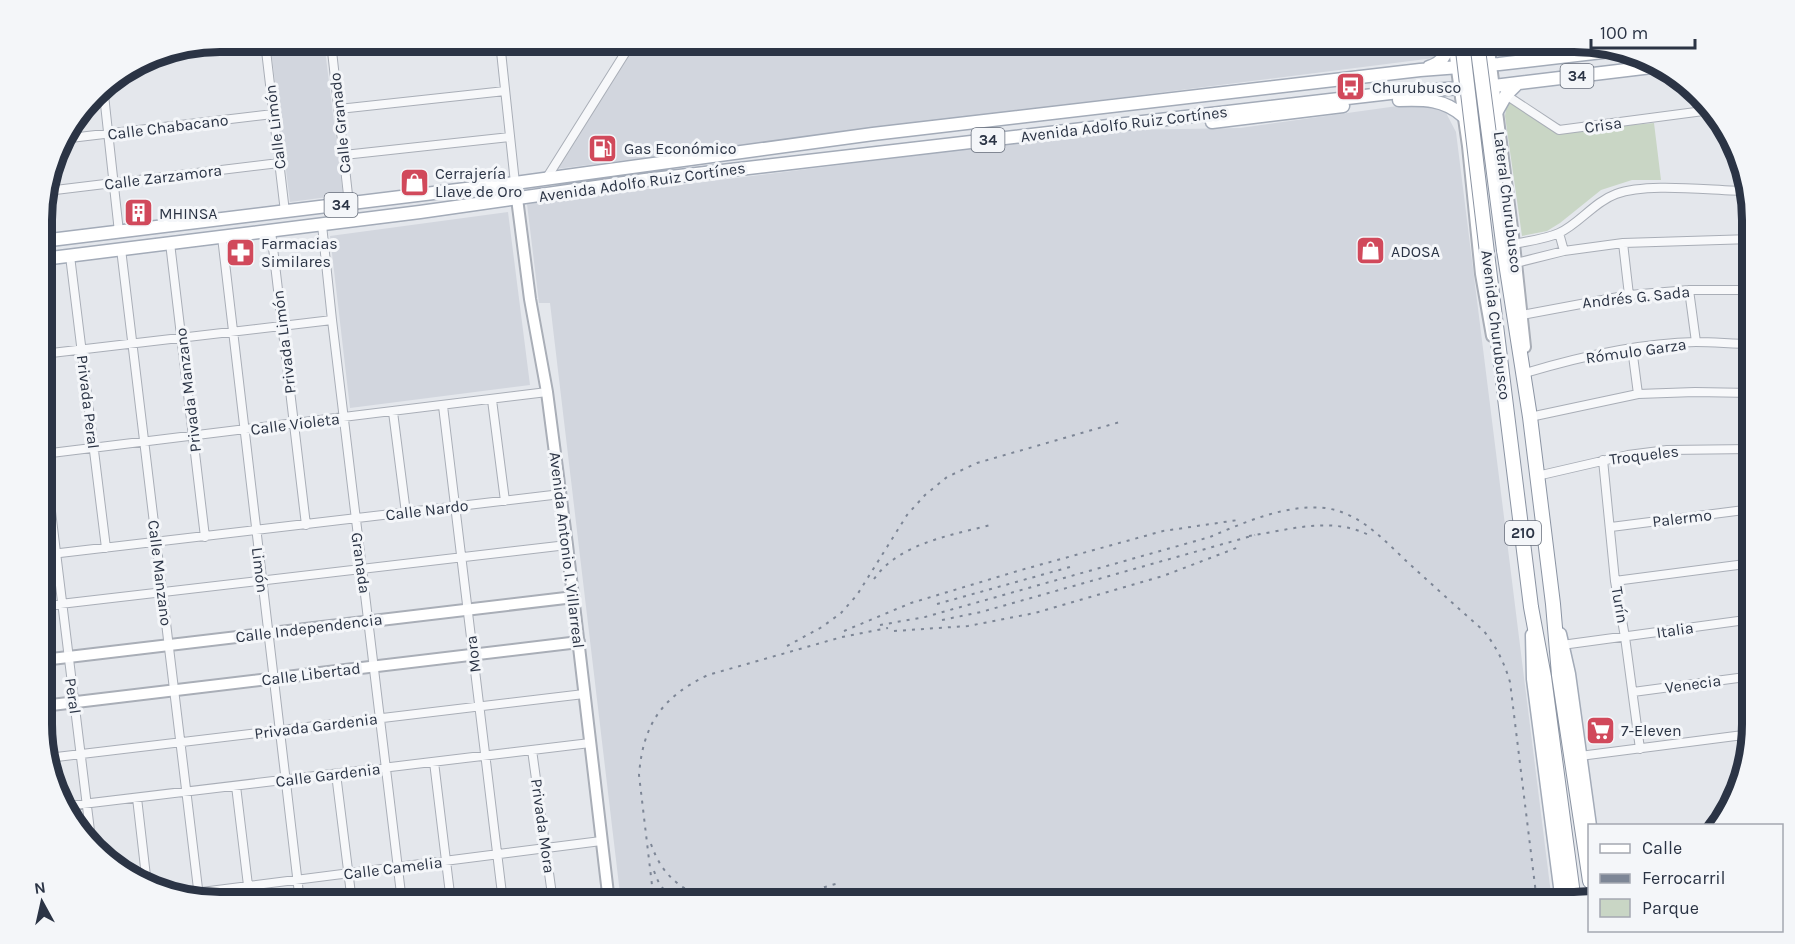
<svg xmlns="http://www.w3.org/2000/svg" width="1795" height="944" font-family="Karla,sans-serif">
<rect width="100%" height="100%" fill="#e4e7ec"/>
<path fill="#d2d6de" d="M270 42H324L343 195 290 202Z
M636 42H1442L1441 49 1434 58 556 169Z
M1412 104 1444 109 1456 132 1552 902H621L550 303H539L527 204 1121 130 1240 128Z
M508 212 530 385 350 408 330 236Z"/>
<path fill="#c9d6c5" d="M1507 101 1554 132 1654 123 1661 180H1632L1601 190 1560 223 1547 231 1522 236 1505 116Z"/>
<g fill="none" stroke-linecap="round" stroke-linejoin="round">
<defs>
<path id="street" d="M265 42 285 212
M331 42 349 204
M500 42 515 183
M1546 42 1547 58
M103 86 119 232
M1506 95 1559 130 1711 110
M339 109 505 91
M62 139 273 114
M344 155 510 137
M546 179 632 42
M47 191 279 163
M322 225 332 320 402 902
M271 231 306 525
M1559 233 1564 251
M222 237 300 902
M170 243 205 537
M1623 243 1629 295
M1514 244C1528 241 1546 239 1559 233 1579 224 1594 202 1616 194 1649 182 1712 191 1749 191
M121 249 199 897
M70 256 106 548
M1516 263 1564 251 1623 243 1752 239
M1689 290 1696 342
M1522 315 1629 295 1689 290H1752
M1632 348 1638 394
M43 354 332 320
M1522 374C1578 357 1637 343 1696 342 1715 342 1733 344 1752 344
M1749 393 1752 414
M492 400 505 501
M443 406 503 902
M393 412 406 513
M1530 417 1638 394 1695 392 1752 393
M43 446 91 839
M43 454 547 392
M1603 460 1615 581 1625 637 1640 749
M1537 476 1628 455 1667 450 1752 449
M1611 527 1752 509
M43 555 561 494
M1615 581 1753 563
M43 606 567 545
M1562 645 1753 619
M1633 692 1753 676
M1743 735 1746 754
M532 750 553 902
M1580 756 1751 734
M48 758 584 694
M434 762 451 902
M336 774 352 902
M236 786 250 902
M137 798 147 885
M66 806 590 743
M186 894 601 841"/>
<path id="secondary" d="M1453 42 1468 146 1481 274 1492 336
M1488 42 1514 244 1525 347
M515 183 530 299 547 392 567 545 609 902
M43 660 574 597
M43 706 579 642"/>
<path id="primary" d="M1429 67C1442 63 1447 55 1448 42
M1399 100C1424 99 1444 99 1463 116
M1497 111 1506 95 1517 84
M1212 122 1343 106
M42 241 515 183 873 134 1420 70 1499 64 1611 51
M43 259 420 212 645 180 1399 92 1494 86 1660 66
M1560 634 1569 674 1590 826
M1532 635 1533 679 1562 902"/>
<path id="highway" d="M1504 250 1530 417 1553 604 1559 675 1590 881
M1487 253 1531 607 1544 677 1574 902"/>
</defs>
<use href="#street" stroke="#a9aeb7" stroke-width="10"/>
<use href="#secondary" stroke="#a9aeb7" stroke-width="14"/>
<use href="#primary" stroke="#a3abb8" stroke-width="15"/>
<use href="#highway" stroke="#8b94a3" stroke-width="16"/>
<use href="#street" stroke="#f7f8fa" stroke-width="8"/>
<use href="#secondary" stroke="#fff" stroke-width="10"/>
<use href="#primary" stroke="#fff" stroke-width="12"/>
<use href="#highway" stroke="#fff" stroke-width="14"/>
<path stroke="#7d8696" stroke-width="2" stroke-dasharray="3 6" stroke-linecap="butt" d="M1249 536C1288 530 1335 515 1372 537
M874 579C900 542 954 535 994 524
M937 604 1070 567
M942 620 981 612 1255 535
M880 625 925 617 1210 537C1245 522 1286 504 1325 508 1363 513 1388 545 1415 569 1437 589 1460 610 1483 630 1496 646 1504 662 1510 682L1537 902
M844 631 911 603 1021 570 1163 531 1238 520
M894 631 968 626 1035 613 1163 576 1239 547
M787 646 822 627 841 613 857 595 907 515 925 495 947 477 977 463 1120 422
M651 844C662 876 680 888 710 902
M654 871 658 881 672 902
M654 902 639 775C643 724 662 697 708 675L842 637 888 628
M772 902 839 883"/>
<defs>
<path id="highway-bridge" d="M1462 42 1487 253
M1477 42 1504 250"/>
</defs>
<use href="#highway-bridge" stroke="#8b94a3" stroke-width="16" stroke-linecap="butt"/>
<use href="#highway-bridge" stroke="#fff" stroke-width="14"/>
</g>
<defs>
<symbol id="bus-square" viewBox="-11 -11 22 22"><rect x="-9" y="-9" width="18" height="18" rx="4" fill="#d1495b" stroke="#f4f6f9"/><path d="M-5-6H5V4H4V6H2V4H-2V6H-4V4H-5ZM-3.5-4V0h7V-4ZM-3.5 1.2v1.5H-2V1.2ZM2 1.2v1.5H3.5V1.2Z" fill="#fff"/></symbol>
<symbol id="fuel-square" viewBox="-11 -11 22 22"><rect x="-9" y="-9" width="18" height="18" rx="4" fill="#d1495b" stroke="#f4f6f9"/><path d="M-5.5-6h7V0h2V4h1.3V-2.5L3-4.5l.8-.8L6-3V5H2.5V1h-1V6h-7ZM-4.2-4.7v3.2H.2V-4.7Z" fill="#fff"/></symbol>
<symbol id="shop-square" viewBox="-11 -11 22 22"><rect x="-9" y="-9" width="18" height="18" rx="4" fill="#d1495b" stroke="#f4f6f9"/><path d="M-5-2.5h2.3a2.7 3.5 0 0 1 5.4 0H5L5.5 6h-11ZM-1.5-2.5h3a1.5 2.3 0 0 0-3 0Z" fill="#fff"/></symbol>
<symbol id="building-square" viewBox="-11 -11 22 22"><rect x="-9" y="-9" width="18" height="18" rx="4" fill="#d1495b" stroke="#f4f6f9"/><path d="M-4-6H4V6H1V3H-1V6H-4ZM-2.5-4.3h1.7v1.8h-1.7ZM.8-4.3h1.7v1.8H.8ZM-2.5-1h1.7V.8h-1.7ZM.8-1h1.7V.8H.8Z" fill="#fff"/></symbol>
<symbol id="pharmacy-square" viewBox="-11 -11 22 22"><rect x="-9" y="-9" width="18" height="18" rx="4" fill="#d1495b" stroke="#f4f6f9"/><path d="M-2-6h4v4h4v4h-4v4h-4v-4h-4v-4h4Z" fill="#fff"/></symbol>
<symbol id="supermarket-square" viewBox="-11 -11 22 22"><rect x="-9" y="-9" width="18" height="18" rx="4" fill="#d1495b" stroke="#f4f6f9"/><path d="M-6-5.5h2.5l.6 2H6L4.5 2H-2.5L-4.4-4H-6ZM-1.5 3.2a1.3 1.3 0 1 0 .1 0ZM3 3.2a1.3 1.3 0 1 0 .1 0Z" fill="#fff"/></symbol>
</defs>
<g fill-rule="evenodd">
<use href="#bus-square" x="1334" y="70" width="33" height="33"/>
<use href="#fuel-square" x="586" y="132" width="33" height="33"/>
<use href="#shop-square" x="398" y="166" width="33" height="33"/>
<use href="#building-square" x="122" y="196" width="33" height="33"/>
<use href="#shop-square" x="1354" y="234" width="33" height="33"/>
<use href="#pharmacy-square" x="224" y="236" width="33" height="33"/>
<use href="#supermarket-square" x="1584" y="714" width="33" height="33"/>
</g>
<g text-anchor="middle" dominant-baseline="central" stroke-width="6" stroke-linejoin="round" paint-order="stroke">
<g fill="#f4f6f9" stroke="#676e7b" stroke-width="1.5">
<rect x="1560.5" y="64" width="33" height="24" rx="4.5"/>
<rect x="971.5" y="128" width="33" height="24" rx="4.5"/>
<rect x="324.5" y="193" width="33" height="24" rx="4.5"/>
<rect x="1505" y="521" width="36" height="24" rx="4.5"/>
</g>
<g font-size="15" font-weight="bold" fill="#2b3445">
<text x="1577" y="76">34</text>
<text x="988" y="140">34</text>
<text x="341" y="205">34</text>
<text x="1523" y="533">210</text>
</g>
<g font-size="16" fill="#2b3445" stroke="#f4f6f9" text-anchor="start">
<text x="1372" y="87">Churubusco</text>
<text x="624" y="148">Gas Económico</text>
<text x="435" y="173">Cerrajería<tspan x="435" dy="18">Llave de Oro</tspan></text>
<text x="159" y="213">MHINSA</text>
<text x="261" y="243">Farmacias<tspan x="261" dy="18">Similares</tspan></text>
<text x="1391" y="251">ADOSA</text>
<text x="1621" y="730">7-Eleven</text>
</g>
<g font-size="16" fill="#2b3445" stroke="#f4f6f9">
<text transform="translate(340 123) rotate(-96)">Calle Granado</text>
<text transform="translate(1124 124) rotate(-7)">Avenida Adolfo Ruiz Cortínes</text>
<text transform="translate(1603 125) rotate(-8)">Crisa</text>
<text transform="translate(168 127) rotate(-7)">Calle Chabacano</text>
<text transform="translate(275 127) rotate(-97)">Calle Limón</text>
<text transform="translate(163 177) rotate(-7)">Calle Zarzamora</text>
<text transform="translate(642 182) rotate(-8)">Avenida Adolfo Ruiz Cortínes</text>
<text transform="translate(1508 202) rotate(83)">Lateral Churubusco</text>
<text transform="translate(1636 297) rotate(-6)">Andrés G. Sada</text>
<text transform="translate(1496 325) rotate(83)">Avenida Churubusco</text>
<text transform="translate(284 342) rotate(-97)">Privada Limón</text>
<text transform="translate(1636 351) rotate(-8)">Rómulo Garza</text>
<text transform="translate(188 390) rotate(-97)">Privada Manzano</text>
<text transform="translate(88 402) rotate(83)">Privada Peral</text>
<text transform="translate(295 424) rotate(-7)">Calle Violeta</text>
<text transform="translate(1644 455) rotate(-7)">Troqueles</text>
<text transform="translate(427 510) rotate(-7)">Calle Nardo</text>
<text transform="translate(1682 518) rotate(-7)">Palermo</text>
<text transform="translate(567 550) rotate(83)">Avenida Antonio I. Villarreal</text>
<text transform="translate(361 563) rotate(82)">Granada</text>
<text transform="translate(260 570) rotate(83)">Limón</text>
<text transform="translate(160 573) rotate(83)">Calle Manzano</text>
<text transform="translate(1620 605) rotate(80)">Turín</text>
<text transform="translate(309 628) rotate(-7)">Calle Independencia</text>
<text transform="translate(1675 630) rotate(-8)">Italia</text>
<text transform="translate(473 654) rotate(-97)">Mora</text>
<text transform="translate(311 674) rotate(-7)">Calle Libertad</text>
<text transform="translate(1693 684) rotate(-8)">Venecia</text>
<text transform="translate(73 696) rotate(82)">Peral</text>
<text transform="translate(316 726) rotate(-7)">Privada Gardenia</text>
<text transform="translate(328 775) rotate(-7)">Calle Gardenia</text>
<text transform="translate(543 826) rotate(82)">Privada Mora</text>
<text transform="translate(393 868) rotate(-7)">Calle Camelia</text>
</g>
</g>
<path d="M0 0H1795V944H0ZM220 52H1574A168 168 0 0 1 1742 220V724A168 168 0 0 1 1574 892H220A168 168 0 0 1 52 724V220A168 168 0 0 1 220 52Z" fill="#f4f6f9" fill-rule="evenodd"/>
<path fill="none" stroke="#2b3445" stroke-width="8" d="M220 52H1574A168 168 0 0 1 1742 220V724A168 168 0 0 1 1574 892H220A168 168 0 0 1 52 724V220A168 168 0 0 1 220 52Z"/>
<rect x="1588" y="824" width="195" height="108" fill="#f4f6f9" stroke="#a4a8b1" stroke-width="1.5"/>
<rect x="1600" y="844" width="30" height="9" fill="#ffffff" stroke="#a4a8b1" stroke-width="1.5"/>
<text x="1642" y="854" font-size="18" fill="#2b3445">Calle</text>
<rect x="1600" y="874" width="30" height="9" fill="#7d8696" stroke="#a4a8b1" stroke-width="1.5"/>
<text x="1642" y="884" font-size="18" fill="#2b3445">Ferrocarril</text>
<rect x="1600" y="899" width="30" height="18" fill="#c9d6c5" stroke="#a4a8b1" stroke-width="1.5"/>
<text x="1642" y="914" font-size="18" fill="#2b3445">Parque</text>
<g transform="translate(42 902) rotate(352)" stroke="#f4f6f9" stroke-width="4.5" paint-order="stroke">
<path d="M0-4.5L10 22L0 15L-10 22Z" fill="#2b3445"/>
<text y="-9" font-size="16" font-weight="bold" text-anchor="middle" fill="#2b3445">N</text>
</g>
<path d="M1591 39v9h104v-9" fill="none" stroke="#2b3445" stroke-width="3"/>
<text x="1600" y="39" font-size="18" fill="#2b3445" stroke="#f4f6f9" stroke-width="4.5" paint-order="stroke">100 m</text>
</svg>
